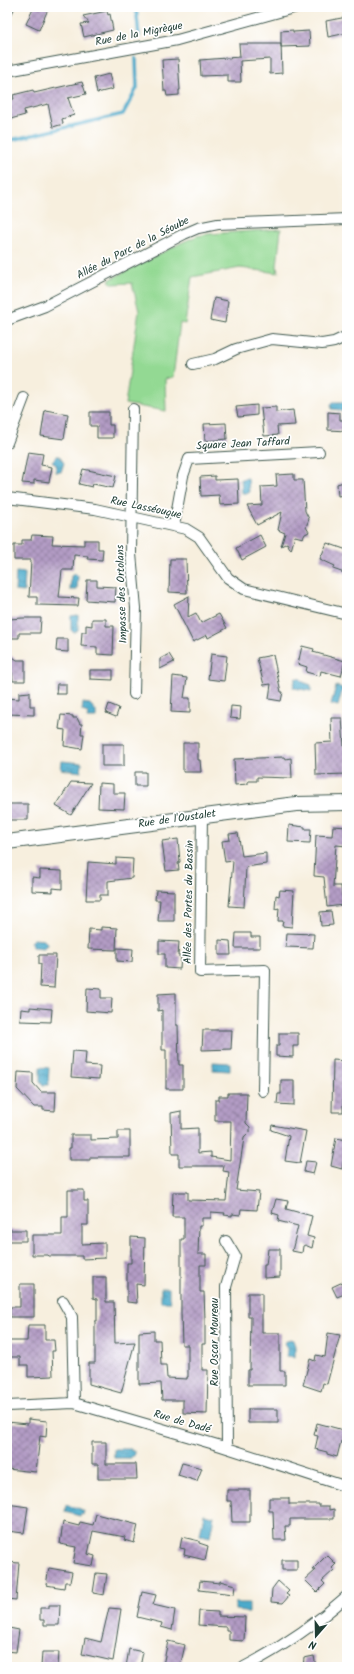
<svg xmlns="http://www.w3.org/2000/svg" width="354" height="1674" font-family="Kalam,sans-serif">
<defs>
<pattern id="water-ripples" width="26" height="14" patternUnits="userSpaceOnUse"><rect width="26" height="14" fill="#4caacb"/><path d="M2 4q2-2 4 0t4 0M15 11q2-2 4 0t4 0" fill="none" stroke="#3f8ca6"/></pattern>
<pattern id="building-cross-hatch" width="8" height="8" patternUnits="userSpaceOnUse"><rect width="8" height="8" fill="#b39cc5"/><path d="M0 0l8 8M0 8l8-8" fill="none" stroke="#9180a1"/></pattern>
</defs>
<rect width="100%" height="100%" fill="#fff"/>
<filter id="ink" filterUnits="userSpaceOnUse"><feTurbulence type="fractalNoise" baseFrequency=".025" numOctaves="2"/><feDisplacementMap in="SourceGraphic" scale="8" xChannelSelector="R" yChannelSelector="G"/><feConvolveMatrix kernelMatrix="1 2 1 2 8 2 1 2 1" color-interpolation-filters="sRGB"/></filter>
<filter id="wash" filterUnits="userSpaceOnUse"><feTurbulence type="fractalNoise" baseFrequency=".012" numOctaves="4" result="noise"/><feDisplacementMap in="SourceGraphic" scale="16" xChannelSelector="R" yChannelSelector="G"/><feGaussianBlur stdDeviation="0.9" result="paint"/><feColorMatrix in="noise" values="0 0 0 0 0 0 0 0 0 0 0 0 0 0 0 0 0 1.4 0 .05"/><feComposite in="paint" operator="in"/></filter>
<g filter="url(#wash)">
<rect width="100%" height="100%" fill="#f7efde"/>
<path fill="#93d993" stroke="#598b64" d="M281 229 277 266 278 273 240 268 192 277 185 324 180 323 173 377 165 379 166 411 125 404 139 311 132 283 112 284 109 280 183 242 197 236 209 234Z"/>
<path fill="url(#water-ripples)" stroke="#367480" d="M333 402H347V414L343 413 340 410 332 409 331 404Z
M57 456H59L64 463 61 472H56V465L52 461Z
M248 478 249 493H242L241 479Z
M16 572 25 573 24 592 15 591Z
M75 573 78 576 77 590H70L71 576Z
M78 615V630L74 633 71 630V616Z
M296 678 301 679 303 682 311 685V691L294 688 293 687Z
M336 686 343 688 338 706 331 704Z
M83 703 90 704 96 711V718H87L88 713 82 711Z
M62 761 82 763 81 772 61 769Z
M34 939 44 940 47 943V945L43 948 33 947 30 942Z
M213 1062 230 1063V1071L213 1070Z
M40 1067 49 1068 48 1085H43L40 1081Z
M161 1288H169V1298L171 1302H161Z
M290 1339 293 1340 295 1346V1357L287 1356V1348L284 1343Z
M114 1449H131V1451H134V1456H131V1458H114Z
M66 1505 81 1509V1511H84L83 1515 81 1514 80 1516 65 1512Z
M204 1514 214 1516 210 1537 200 1535Z
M235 1603H249V1613H246L245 1611 235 1610Z"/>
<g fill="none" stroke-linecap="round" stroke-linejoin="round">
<path stroke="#4caacb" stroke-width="3.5" d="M136 7 139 36
M7 141 123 114 137 88 136 58"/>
</g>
<g id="blocks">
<path fill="url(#building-cross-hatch)" d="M34 7H49L39 30 26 24Z
M107 11 108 15 110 14 113 30 84 37 81 24 89 23 83 16Z
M347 17V33L328 37 326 21Z
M293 30V32L309 31 310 46 281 47V31Z
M239 44H281L282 73 270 74V59L240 61 241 82H228V75L201 76 200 60 240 57Z
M178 59 180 90H179V95L167 96 166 91H164L162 60Z
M109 74 113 89 97 93 94 78Z
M82 82 86 94 68 98 74 115 62 119 63 124 53 127 48 104 24 110 25 115 7 120V100L14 99 13 95 33 90 34 93Z
M214 298 228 301 225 323 210 320Z
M257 405V415L238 417 236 407Z
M276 407V412L293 410 295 425 277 426 278 435 264 436 261 408Z
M45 410 68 414 64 439 41 436Z
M90 412H109V425H113V438H97V426H90Z
M328 412 340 413V420H347V431L328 430Z
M226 423 227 439 205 441 204 424Z
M28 452 43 454 41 465 52 467 49 482 34 480V484L22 483Z
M83 469 116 476 113 488 93 484 92 487 79 484Z
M294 474V480H303L305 511 309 519 306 527 309 532 305 534 303 538 295 536 291 550 287 543 281 546 285 533 278 530 282 512 257 525 247 506 262 505 261 487 277 486 276 475Z
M215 476V480L238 479 239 504 220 505 219 495 201 496 200 477Z
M347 481V495L338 496 337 484Z
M32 535 53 536 52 544 84 545V540H98V549H103L102 560 87 559 88 556 74 555 73 570H62L59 597 79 598 78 606 37 605V597H29L31 560H14V545H22V540H31Z
M260 535 266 547 242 560 236 548Z
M327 543 347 550V574L333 569 335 566 320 559Z
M170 559H186L187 593 169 592Z
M87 580H97V586L116 587 115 602 86 600Z
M189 596 188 617 196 613 201 623 219 614 227 628 208 638 207 635 193 642 174 604Z
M23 618H41L40 633H19V638H9V619Z
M92 619H106V626H114L113 655 97 654V647L81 646 82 632H86V625L92 626Z
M57 639H68V652L56 651Z
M302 646 314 649 313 652 345 661 341 676 321 671 320 676 306 672 307 667 298 664Z
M7 653 17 660H25V681H13L12 672H7Z
M169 654 174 662 160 669V659Z
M211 654 227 656 224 681 208 679Z
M273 655 281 692H283L281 701 269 699 271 684 264 685 257 658Z
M90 670H113V680L90 679Z
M173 676 187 678 184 698H190V713L171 712Z
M57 684H66V694H56Z
M30 692V706H34V715L7 714V698L19 699V693Z
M109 704 119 708 116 717 106 713Z
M231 706 241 707 240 719 230 718Z
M61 715 73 716V718H77L80 724H82L81 734H84L82 749 64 746 65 730 59 729Z
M331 718H342L344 746H347V774L316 775 315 743 332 742Z
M183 743H198V760H200L201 772H183Z
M102 744H124V766H102Z
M284 757 285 759 291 758 292 778 257 777V781H248V784L235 785 234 759Z
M135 772H146V786H135Z
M71 782 91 783 71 815 56 806Z
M99 783 113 784V793H125L124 809 98 808Z
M7 804H28V820H7Z
M289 825 305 827V829H311L310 843 288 842Z
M333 826 347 827V846L336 845 333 886H341L343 905 327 907 324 877 314 876 316 835 332 836Z
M238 833 242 856 266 853V864L246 867 244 907 229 906 233 861 225 862 222 841 230 840 229 834Z
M178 839 180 862 178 863 179 870 166 871 162 841Z
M116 858 133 859 132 878 108 881V895H100V900H86L88 862 116 864Z
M40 870 62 871V889L53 888V892L32 891V877L40 878Z
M156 890 174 891V921H158L160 900H155Z
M280 890 294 891 292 927 282 926 283 921H278L279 908 275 909 276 895 279 896Z
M331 911 333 925 321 926 320 912Z
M101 927 117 928 116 950 88 949 89 929 101 930Z
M236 933H251V937H260V948H235Z
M287 933 314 934 313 948 286 947Z
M219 940 230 941 231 955H219Z
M159 941 179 942 178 956H181L180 969 165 968V954H159Z
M117 948 133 949 132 962 117 961Z
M39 955H56L54 988 40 987 41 964H39Z
M87 988 101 989V998H112L111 1013 86 1011Z
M176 993V1025H178L179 1065H183V1089H166V1050H162V1010L158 1011V994Z
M30 1007 52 1009 51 1022 20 1021 21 1009 30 1010Z
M203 1030H232L231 1049 202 1050Z
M279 1033H298V1046H293V1057L276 1056V1046H279Z
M73 1051 86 1052 85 1065 100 1066 99 1079 71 1077Z
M333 1060 347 1061V1088H343V1112H332Z
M18 1072 33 1073V1083L41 1092H56L55 1111 43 1110V1107H34L17 1089Z
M281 1080H294V1105L277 1104 278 1094H281Z
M228 1093H247L246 1123 250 1127V1132L244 1138 236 1190 259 1192 257 1210 241 1209 240 1215 232 1214V1216L224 1215 225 1213 211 1212V1218H202V1226H199L198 1254H206V1265H200V1292H204L205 1320V1344H202V1370H208L207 1414 183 1413V1400H162L161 1383 139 1384V1332L154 1331V1340H160L161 1365H166L167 1378 187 1379V1377H188V1345H182L181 1313V1239H184V1217H172L173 1192H188V1200L226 1201 229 1172 223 1171 224 1166H179V1154H172L171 1113 181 1111V1129L198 1128V1153L211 1152V1157L230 1160 231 1121H215V1100H219V1096H228Z
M272 1125 306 1131 300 1163 285 1161 289 1136 271 1130Z
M118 1131H130V1157H90V1160H69V1148H71V1135H91V1140L118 1139Z
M336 1138 347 1140 342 1169 331 1166Z
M306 1161 316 1162 313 1174 304 1172Z
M68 1190H84V1201H88V1225H82V1244L105 1243V1258L82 1259V1256H49L48 1255H32V1235H62V1217H68Z
M276 1199 288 1201 286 1209 312 1216 307 1236 314 1238 312 1248 305 1245 303 1246 302 1253 292 1251 298 1226 278 1221 279 1215 272 1213Z
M9 1230H26V1241H9Z
M131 1237 145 1238 144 1285 136 1284 137 1303 127 1302V1263H131Z
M268 1249H280V1277L264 1278V1265H266Z
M93 1277H106V1302H114L115 1343 135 1342 121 1393 89 1384V1363H95V1321H97V1299L93 1298Z
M347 1280V1293L337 1297 332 1287Z
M20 1284H34V1317H10V1307H20Z
M248 1293H262V1333H280V1371H285V1385H248V1370H250L251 1317H248Z
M28 1325H45V1340H54L55 1351H52L53 1376 28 1377V1365H20V1357H9V1341H27Z
M328 1333 340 1335 327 1384 323 1383 321 1391 303 1385 310 1359 315 1361 316 1355 325 1357Z
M248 1409H278V1423H248Z
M28 1419 47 1421 46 1437 40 1436 36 1472 7 1469V1422L28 1424Z
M317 1423 347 1431V1443L341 1441 337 1457 327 1454V1452L315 1449 318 1436 314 1435Z
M92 1442H106V1464H136L137 1479H98V1464H92Z
M182 1463 202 1468 197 1481 178 1475Z
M227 1490H250V1522H232L231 1501H227Z
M269 1498H289V1504H319V1506H329V1510L334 1509V1519H290V1526H285L286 1540H274L273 1511H269Z
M7 1504 28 1507 24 1533 7 1531Z
M96 1514 138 1525 134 1543 124 1540 125 1537 93 1531 88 1554 95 1556 93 1566 73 1563 76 1547 60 1544 63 1522 79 1526 80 1522 93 1525Z
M182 1537 199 1541V1543L208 1546 205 1560 184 1555 185 1549 180 1548Z
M327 1555 336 1564 332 1568 334 1570 322 1581 325 1584 317 1592 305 1580 316 1570H312Z
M282 1560H297V1570H282Z
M7 1562 19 1563 16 1600 7 1599Z
M49 1568 72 1572 70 1582H65L64 1588 46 1585Z
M96 1573 107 1574 104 1595 93 1593Z
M200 1581 220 1583V1581L235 1585 234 1594 199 1590Z
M278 1581 289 1591 286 1594 289 1596 283 1603 271 1602 272 1589Z
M142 1592 156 1595 153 1605 175 1610 172 1630 161 1627 162 1623 137 1617Z
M49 1605H60L59 1625H44V1620H40V1608H49Z
M109 1608 121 1609 113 1661 82 1654 85 1638 101 1642Z
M199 1611 218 1612V1616L245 1617 244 1641 229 1640V1631H226V1627L198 1625Z
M9 1628 19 1630 16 1652 7 1651V1630H9Z
M168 1641 185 1645 180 1667 163 1665Z
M129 1649 143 1652 140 1667H126Z
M42 1652H59L58 1667H41Z
M314 1656 316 1667H303L304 1658Z"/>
</g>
</g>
<g filter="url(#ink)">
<use href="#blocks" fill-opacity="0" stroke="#3f584e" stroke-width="1"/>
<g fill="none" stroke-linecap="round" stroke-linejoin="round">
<defs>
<path id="street" d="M7 11 9 7
M7 71 177 40 297 7
M7 320 45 306 184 234 198 228 218 224 347 219
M193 364 215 359 236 349 272 339 322 344 334 342 347 336
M133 409 131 554 136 608 134 694
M7 443 24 398
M7 498 95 509 186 529 199 537 228 578 244 589 347 614
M174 526 183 476 189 459 319 452
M202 815 200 972 265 970 263 1091
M226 1241 235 1256 226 1287 227 1448
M63 1301 72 1317 74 1403
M7 1406 74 1403 221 1446 347 1487
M244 1667C281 1648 317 1623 347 1596"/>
<path id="secondary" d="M7 842 296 804 347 803"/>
</defs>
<use href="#street" stroke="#3f584e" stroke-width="12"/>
<use href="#secondary" stroke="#3f584e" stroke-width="16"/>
<use href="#street" stroke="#fff" stroke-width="10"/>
<use href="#secondary" stroke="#fff" stroke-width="14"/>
</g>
</g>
<g text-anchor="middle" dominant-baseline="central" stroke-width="3.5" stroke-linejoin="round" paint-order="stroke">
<g font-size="11" fill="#1f3d34" stroke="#fff">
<text transform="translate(139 34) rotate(-11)">Rue de la Migrèque</text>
<text transform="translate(133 248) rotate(-27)">Allée du Parc de la Séoube</text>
<text transform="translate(243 444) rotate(-3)">Square Jean Taffard</text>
<text transform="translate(146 508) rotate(12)">Rue Lasséougue</text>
<text transform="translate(122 594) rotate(-92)">Impasse des Ortolans</text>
<text transform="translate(177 819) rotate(-8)">Rue de l'Oustalet</text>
<text transform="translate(189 902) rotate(-89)">Allée des Portes du Bassin</text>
<text transform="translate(215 1342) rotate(-90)">Rue Oscar Moureau</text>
<text transform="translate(182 1422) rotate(16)">Rue de Dadé</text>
</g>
</g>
<rect width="354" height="1674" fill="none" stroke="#fff" stroke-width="24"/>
<g transform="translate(316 1636) rotate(200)" stroke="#ffffff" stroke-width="3" paint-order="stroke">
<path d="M0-3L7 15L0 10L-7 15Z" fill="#1f3d34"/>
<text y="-6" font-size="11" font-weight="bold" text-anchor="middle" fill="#1f3d34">N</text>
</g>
</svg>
